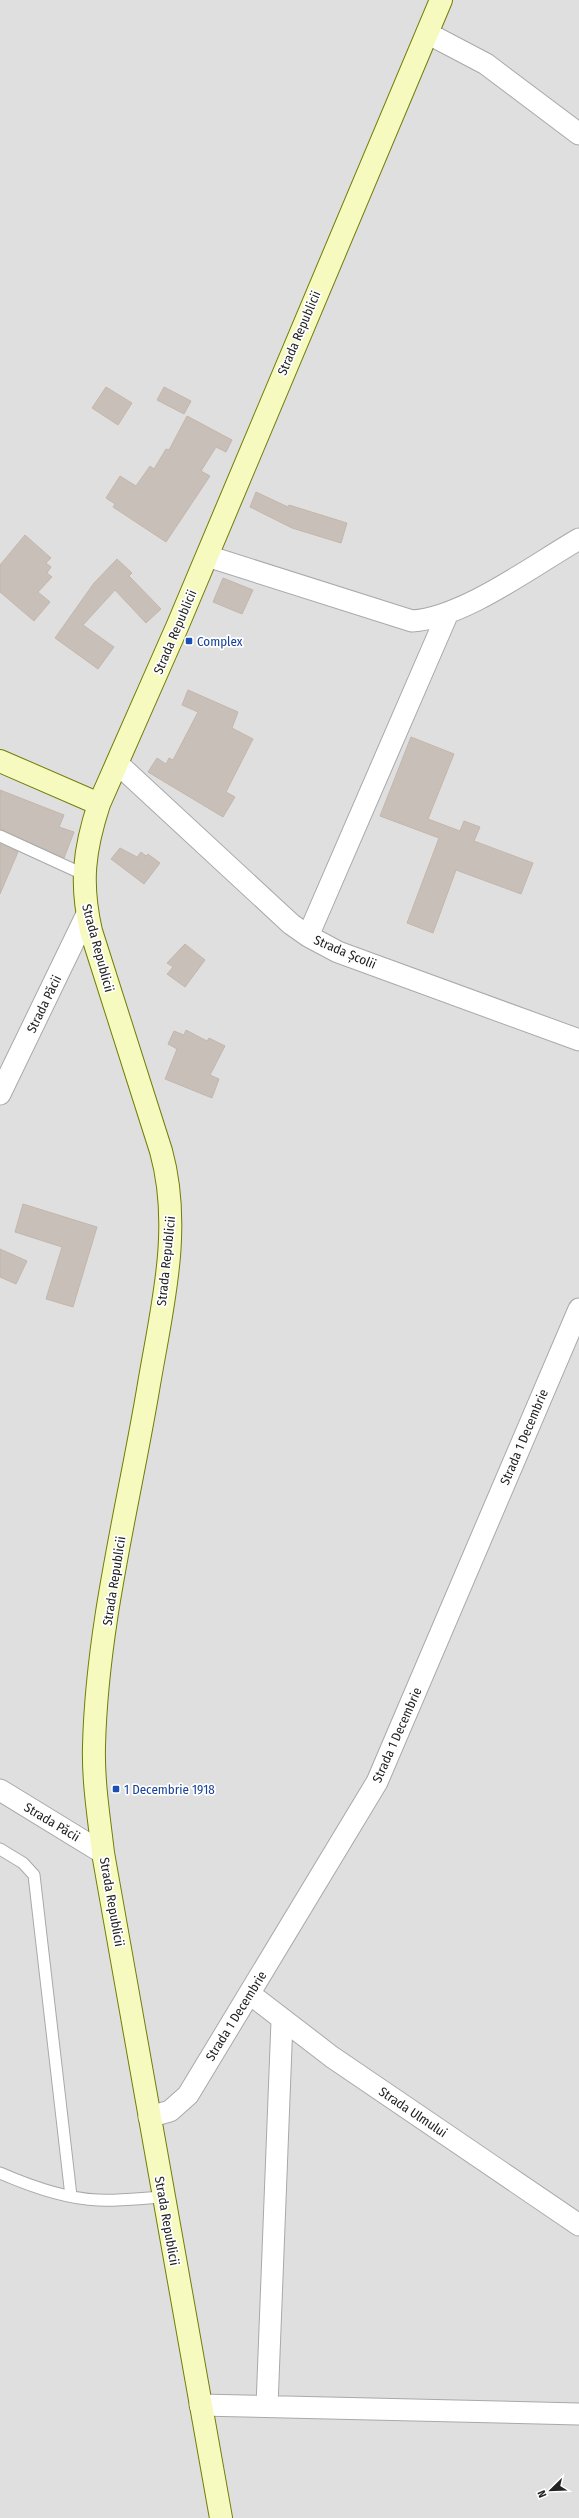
<svg xmlns="http://www.w3.org/2000/svg" width="579" height="2518" font-family="'Fira Sans Condensed',sans-serif">
<rect width="100%" height="100%" fill="#f2efe9"/>
<path fill="#e0dfdf" d="M0 0H579V2518H0Z"/>
<path fill="#c7bfb8" stroke="#c4b6ab" d="M106 387 132 403 118 425 92 408Z
M164 387 191 401 184 414 157 400Z
M187 416 232 440 226 452 216 447 201 471 210 476 166 542 113 507 115 504 106 498 120 476 136 486 150 466 154 469 166 449 169 450Z
M256 492 288 507 289 505 347 523 341 543 292 528 250 507Z
M25 535 51 558 46 563 51 567 47 573 52 577 38 592 50 602 34 621 0 592V565Z
M117 559 132 573 129 576 161 609 146 623 115 590 83 625 114 647 98 669 55 638 94 583Z
M223 578 253 590 242 614 213 602Z
M188 690 238 712 232 728 253 739 226 792 235 797 223 817 148 772 157 758 166 764 169 758 173 760 198 712 182 705Z
M411 737 454 754 428 819 460 831 464 821 480 827 474 841 533 863 521 894 456 870 433 933 407 923 439 838 380 816Z
M0 790 64 815 59 827 74 832 64 858 0 829Z
M0 844 18 852 0 894Z
M120 848 137 857 141 852 146 856 148 854 160 863 144 884 111 859Z
M185 944 205 960 185 987 167 974 173 967 167 963Z
M186 1030 207 1041 209 1038 225 1046 210 1075 219 1079 212 1098 165 1079 177 1049 168 1044 174 1031 184 1035Z
M23 1204 97 1227 73 1307 46 1299 62 1247 15 1232Z
M0 1249 27 1261 16 1284 0 1277Z"/>
<g fill="none" stroke-linecap="round" stroke-linejoin="round">
<defs>
<path id="lane" d="M0 836 83 874
M0 1849 23 1863 34 1875 71 2196
M0 2173C30 2186 65 2199 98 2200 120 2201 142 2198 163 2197"/>
<path id="street" d="M427 33 486 64 579 134
M207 556 412 621C463 618 534 565 579 539
M117 763 291 924 308 936 338 952 579 1040
M308 936 447 615
M0 1094 87 914
M0 1790 103 1853
M250 1994 332 2057 579 2225
M149 2117 170 2111 188 2095 377 1782 579 1309
M200 2405 579 2414
M267 2406 282 2021"/>
<path id="secondary" d="M0 761 99 804
M221 2518 103 1853C99 1818 93 1782 94 1746 97 1626 128 1508 148 1390 161 1311 183 1230 161 1151L91 931C80 883 84 850 99 804L177 627 441 0"/>
</defs>
<use href="#lane" stroke="#a9a9a9" stroke-width="13"/>
<use href="#street" stroke="#a9a9a9" stroke-width="23"/>
<use href="#secondary" stroke="#707d05" stroke-width="24"/>
<use href="#lane" stroke="#fff" stroke-width="11"/>
<use href="#street" stroke="#fff" stroke-width="21"/>
<use href="#secondary" stroke="#f7fabf" stroke-width="22"/>
</g>
<g fill="#1a4fb4" stroke="#fff" stroke-width="1.5">
<rect x="185" y="637" width="8" height="8" rx="2"/>
<rect x="112" y="1785" width="8" height="8" rx="2"/>
</g>
<g text-anchor="middle" dominant-baseline="central" stroke-width="3.5" stroke-linejoin="round" paint-order="stroke">
<g font-size="13" fill="#222" stroke="#fff">
<text transform="translate(299 333) rotate(-67)">Strada Republicii</text>
<text transform="translate(175 632) rotate(-67)">Strada Republicii</text>
<text transform="translate(98 948) rotate(75)">Strada Republicii</text>
<text transform="translate(345 952) rotate(23)">Strada Școlii</text>
<text transform="translate(44 1004) rotate(-64)">Strada Păcii</text>
<text transform="translate(166 1261) rotate(-84)">Strada Republicii</text>
<text transform="translate(524 1437) rotate(-67)">Strada 1 Decembrie</text>
<text transform="translate(114 1581) rotate(-81)">Strada Republicii</text>
<text transform="translate(397 1735) rotate(-66)">Strada 1 Decembrie</text>
<text transform="translate(52 1822) rotate(31)">Strada Păcii</text>
<text transform="translate(112 1902) rotate(80)">Strada Republicii</text>
<text transform="translate(236 2016) rotate(-58)">Strada 1 Decembrie</text>
<text transform="translate(413 2112) rotate(34)">Strada Ulmului</text>
<text transform="translate(167 2221) rotate(80)">Strada Republicii</text>
</g>
<g font-size="13" fill="#164399" stroke="#fff" text-anchor="start">
<text x="197" y="641">Complex</text>
<text x="124" y="1789">1 Decembrie 1918</text>
</g>
</g>
<g transform="translate(551 2490) rotate(247)" stroke="#ffffff" stroke-width="3" paint-order="stroke">
<path d="M0-3L7 15L0 10L-7 15Z" fill="#222222"/>
<text y="-6" font-size="11" font-weight="bold" text-anchor="middle" fill="#222222">N</text>
</g>
</svg>
